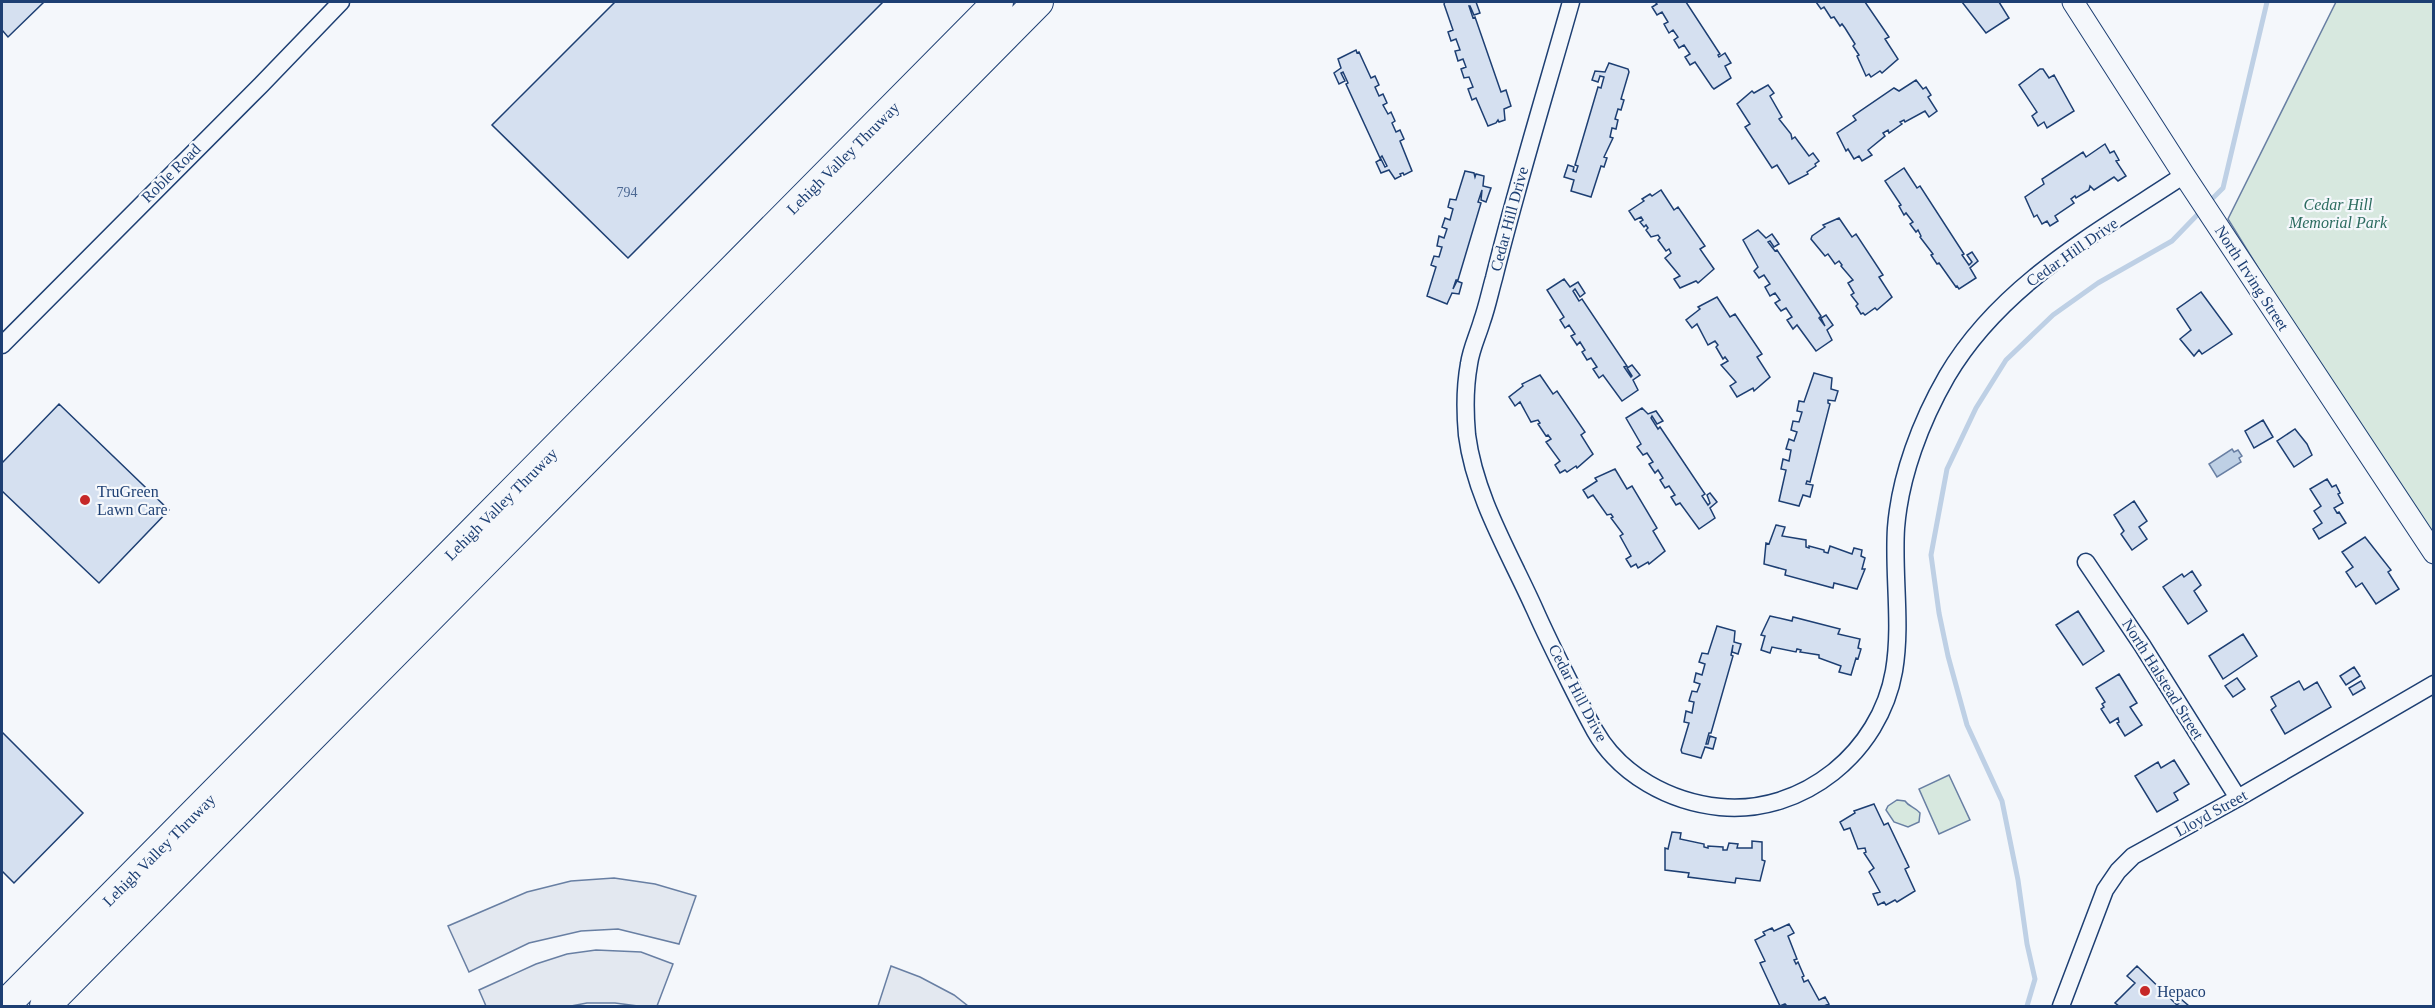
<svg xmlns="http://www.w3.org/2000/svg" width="2435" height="1008" font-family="Georgia,serif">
<rect width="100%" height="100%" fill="#f4f7fb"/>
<path fill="#d7e8df" stroke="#687fa3" stroke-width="1.5" d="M2336 2H2433V537L2295 327 2228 219Z
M1949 775 1970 820 1939 834 1919 789Z
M1897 800 1905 801C1909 807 1915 807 1920 813L1919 822 1908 827 1894 822 1886 810 1888 806Z"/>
<path fill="#e3e8f0" stroke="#687fa3" stroke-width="1.5" d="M614 878 655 884 696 896 679 944 618 929 581 931 529 943 469 972 448 926 527 892 571 881Z
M596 950 641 952 673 964 657 1006H638L615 1003H587L571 1006H486L479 990 536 964 567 954Z
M891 966 920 977 954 995 968 1006H878Z"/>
<path fill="#bed0e5" stroke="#687fa3" stroke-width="1.5" d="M2232 449 2234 452 2238 450 2242 456 2239 458 2241 462 2217 477 2209 464Z"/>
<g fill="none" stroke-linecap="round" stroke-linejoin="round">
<path stroke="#bed0e5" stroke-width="5" d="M2209 202 2223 188 2267 2
M2027 1006 2035 979 2027 944 2018 880 2002 801 1967 725 1948 656 1939 613 1931 555 1947 469 1976 408 2006 360 2053 315 2098 283 2172 241 2201 211"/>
</g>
<path fill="#d5e0f0" stroke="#1d3f73" stroke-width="1.5" d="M2 2H44L8 37 2 30Z
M615 2H883L628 258 492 125Z
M1445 2H1476L1480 13 1474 15 1470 6H1469L1473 18 1475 17 1501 92 1506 90 1511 106 1504 109 1505 120 1499 122 1498 120 1496 123 1488 126 1476 98 1472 100 1468 89 1473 87 1469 77 1464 78 1461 69 1466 67 1463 59 1458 61 1455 51 1460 50 1456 39 1451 41 1448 32 1453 30 1444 4Z
M1655 2H1686L1720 54 1718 55 1719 57 1725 53 1731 63 1725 66 1731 78 1714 89 1712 87 1695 62 1690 65 1685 57 1690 54 1684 45 1679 48 1674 40 1678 37 1673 30 1669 33 1664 24 1668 22 1662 12 1657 15 1652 7 1657 4Z
M1816 2H1865L1889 37 1885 39 1898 59 1882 73 1880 71 1871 77 1869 74 1866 76 1857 56 1859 55 1853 46 1855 44 1845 28 1842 24 1840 26 1834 17 1831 18 1824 7 1821 9Z
M1962 2H1999L2009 18 1986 33Z
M1356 50 1357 53 1359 52 1371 78 1375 76 1379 85 1375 87 1379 96 1383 94 1387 103 1383 105 1388 114 1391 112 1395 121 1392 123 1396 132 1400 130 1404 139 1400 141 1412 171 1404 175 1403 173 1400 174 1401 176 1395 179 1389 170 1381 173 1376 162 1381 159 1385 167 1387 166 1382 156 1380 158 1346 84 1348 83 1343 72 1341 73 1345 81 1339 84 1334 73 1341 68 1338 59Z
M1609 63 1628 69 1629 72 1621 99 1624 100 1621 110 1618 109 1615 119 1618 120 1616 129 1612 128 1610 137 1613 138 1604 157 1607 158 1604 167 1601 166 1591 197 1571 191 1574 180 1564 177 1568 165 1574 167 1573 171 1576 172 1578 166 1575 165 1598 87 1601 88 1604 77 1600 76 1598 82 1592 80 1595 71 1605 72Z
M2040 69H2043L2049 78 2054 75 2074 111 2047 128 2044 122 2038 126 2032 116 2037 112 2019 85Z
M1916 80 1923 89 1926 87 1931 95 1928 97 1937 111 1929 117 1925 111 1905 122 1904 120 1900 122 1902 124 1889 133 1888 130 1883 133 1885 136 1868 150 1872 155 1862 161 1859 156 1854 159 1848 149 1846 151 1837 133 1856 120 1853 116 1894 88 1899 91Z
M1768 85 1774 93 1770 96 1782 117 1779 119 1791 134 1792 139 1795 137 1809 156 1813 153 1819 161 1815 164 1816 166 1807 172 1808 174 1789 184 1777 165 1772 168 1745 127 1750 124 1737 104 1752 91 1754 93Z
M2105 144 2110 153 2114 151 2119 160 2116 161 2126 176 2118 181 2114 177 2094 190 2090 186 2089 190 2076 198 2075 196 2071 199 2074 203 2055 216 2058 221 2050 226 2047 221 2042 224 2037 215 2034 217 2025 197 2044 184 2042 179 2083 152 2086 157Z
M1904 168 1917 188 1920 186 1964 254 1962 255 1969 265 1972 262 1967 255 1972 252 1978 261 1970 268 1976 278 1959 289 1957 286 1956 287 1939 263 1937 264 1931 255 1933 254 1920 237 1921 236 1918 230 1916 232 1910 224 1913 222 1906 213 1904 215 1899 206 1901 205 1885 181Z
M1465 171 1474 173 1475 177 1476 174 1484 176 1483 186 1491 188 1486 202 1481 200 1482 190 1478 202 1481 203 1458 280H1456L1453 289 1457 281 1462 283 1459 294 1452 293 1447 304 1427 296 1436 267 1431 265 1434 256 1439 257 1442 247 1437 246 1439 236 1444 238 1447 229 1442 227 1445 218 1450 220 1453 209 1448 207 1450 199 1456 200Z
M1661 190 1674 210 1678 207 1705 246 1700 249 1714 269 1698 283 1696 281 1680 288 1674 279 1680 276 1665 258 1671 253 1669 249 1666 251 1658 240 1660 238 1658 235 1651 237 1646 230 1648 228 1646 225 1644 227 1640 222 1643 220 1641 217 1635 220 1629 211 1644 201 1642 199 1650 194 1652 196Z
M1839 218 1852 237 1856 234 1883 275 1879 277 1892 297 1877 310 1875 308 1865 315 1863 313 1861 314 1856 306 1858 304 1851 295 1854 293 1848 283 1853 280 1841 266 1842 265 1839 261 1835 264 1828 254 1825 256 1811 239 1812 236 1825 227 1823 225Z
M1758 230 1766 238 1772 234 1779 244 1774 247 1770 241 1768 242 1775 251 1777 250 1821 316 1819 318 1825 326 1821 318 1826 315 1833 325 1827 330 1832 340 1816 351 1797 325 1793 329 1787 320 1792 317 1786 308 1781 311 1775 303 1780 300 1775 293 1770 296 1765 287 1770 284 1764 275 1759 278 1754 271 1758 267 1743 240Z
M1564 279 1570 287 1578 282 1585 293 1580 297 1575 289 1573 291 1579 301 1582 299 1627 366 1624 367 1631 377 1632 376 1627 368 1632 365 1640 375 1633 380 1638 390 1622 401 1603 375 1599 378 1593 369 1597 367 1591 358 1587 360 1582 352 1585 350 1580 342 1577 345 1571 336 1575 334 1569 325 1565 328 1560 320 1564 317 1547 290Z
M2201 292 2232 334 2202 354 2199 350 2194 356 2180 339 2191 330 2177 309Z
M1717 297 1730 317 1735 314 1762 354 1757 357 1770 377 1754 391 1753 388 1737 397 1730 386 1736 382 1721 365 1728 361 1725 357 1723 359 1716 347 1718 345 1715 341 1708 345 1697 324 1692 328 1686 320 1700 309 1698 307Z
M1814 373 1832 378 1831 389 1838 391 1835 401 1828 400V403L1830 404 1810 482 1807 481 1806 484 1813 485 1810 497 1803 495 1799 506 1779 501 1786 470 1781 469 1783 459 1789 461 1791 450 1786 449 1789 439 1794 441 1797 432 1791 430 1793 421 1799 422 1802 412 1797 411 1799 401 1804 402Z
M1540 375 1553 394 1557 391 1585 432 1581 435 1593 454 1577 468 1576 466 1567 472 1565 470 1560 473 1555 465 1560 461 1546 442 1551 439 1548 435 1546 436 1538 424 1540 423 1538 420 1531 422 1520 402 1515 406 1509 397 1523 386 1522 384Z
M59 404 169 510 99 583 2 491V463Z
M1642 408 1648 414 1656 411 1663 421 1657 424 1652 416 1651 418 1658 429 1660 427 1705 494 1702 496 1708 505 1710 503 1707 495 1710 493 1717 502 1710 508 1715 518 1699 529 1680 503 1676 505 1671 497 1675 495 1669 486 1665 488 1660 480 1663 478 1658 470 1655 473 1649 464 1653 462 1647 453 1643 455 1637 447 1641 444 1626 418Z
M2263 420 2273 437 2254 448 2245 431Z
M2295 429 2307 444 2312 455 2294 467 2277 441Z
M1615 469 1627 489 1632 486 1657 528 1653 531 1665 551 1649 564 1648 562 1638 568 1636 564 1631 567 1626 559 1631 556 1620 536 1623 534 1611 518 1613 517 1611 514 1607 515 1593 495 1588 498 1583 490 1597 481 1595 478Z
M2327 479 2332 487 2336 485 2340 493 2338 494 2343 503 2334 508 2337 513 2339 512 2346 523 2319 539 2313 529 2322 523 2314 511 2321 506 2310 489Z
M2134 501 2147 521 2139 527 2147 539 2132 550 2121 534 2124 531 2114 515Z
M1776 525 1785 527 1782 536 1806 540V547L1809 548V546L1824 550V552L1828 553 1830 546 1852 554 1854 548 1862 550 1861 556 1865 558 1862 569H1865L1857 589 1834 583 1833 588 1785 575 1786 570 1764 564 1766 543 1769 544Z
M2365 537 2391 570 2388 572 2399 589 2376 604 2362 583 2356 587 2346 572 2353 567 2342 552Z
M2192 571 2201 585 2194 591 2207 611 2188 624 2163 587 2182 574 2184 577Z
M2078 611 2104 651 2083 665 2056 625Z
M1770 616 1792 621 1793 617 1840 629 1838 634 1860 639 1858 648 1861 649 1858 659 1856 658 1851 675 1839 672 1841 666 1819 658V655L1800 652 1801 650 1797 649 1796 652 1772 647 1770 653 1761 650 1765 636 1761 635Z
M1717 626 1735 631 1734 642 1741 644 1738 654 1732 652 1733 645 1731 655 1733 656 1711 733H1709L1706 744H1708L1710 736 1716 738 1713 749 1705 747 1701 758 1682 753 1681 750 1689 723 1684 722 1686 711 1692 713 1694 702 1689 701 1692 691 1697 692 1700 684 1694 682 1696 673 1702 675 1705 664 1699 662 1702 653 1708 654Z
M2243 634 2257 656 2223 679 2209 656Z
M2354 667 2360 676 2346 685 2340 676Z
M2119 674 2137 703 2130 707 2142 725 2125 736 2117 723 2119 722 2118 718 2110 723 2101 709 2104 707 2102 704 2105 702 2096 688Z
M2237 678 2245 689 2233 697 2225 686Z
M2299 681 2304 690 2317 682 2331 707 2285 734 2271 710 2276 706 2271 697Z
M2361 681 2365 688 2353 695 2349 688Z
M2 732 83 813 14 883 2 871Z
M2174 760 2189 784 2174 793 2178 800 2157 812 2135 776 2158 762 2161 768Z
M1874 804 1884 825 1888 823 1909 867 1905 869 1915 891 1897 902 1895 900 1886 905 1884 902 1878 905 1873 894 1880 892 1869 872 1874 868 1864 853 1866 852 1865 848 1858 849 1850 828 1844 830 1840 822 1855 813 1854 811Z
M1672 832 1681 833 1680 839 1704 844V847L1708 848V846L1723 847V850H1727L1729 843 1738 844 1737 848H1752V841L1762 842V860L1765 861 1760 881 1736 878 1735 883 1688 877 1689 873 1665 870V848L1668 849Z
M1789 924 1794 933 1788 936 1797 959 1794 960 1796 964 1798 962 1804 976 1802 977 1804 982 1808 980 1819 1000 1825 997 1829 1004 1824 1006H1787L1785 1004 1780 1006 1760 963 1765 961 1755 940 1765 935 1763 932 1772 928 1774 931Z
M2137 966 2177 1005 2182 1000 2189 1006H2119L2115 1003 2135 983 2127 976Z"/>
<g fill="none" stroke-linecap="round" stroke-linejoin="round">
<defs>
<path id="minor" d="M1571 2C1545 94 1517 185 1494 278 1490 292 1487 307 1482 321 1478 335 1471 349 1469 364 1465 386 1465 413 1467 435 1475 497 1510 554 1535 610 1546 635 1558 659 1570 683 1578 699 1586 715 1595 731 1620 775 1670 802 1720 807 1803 815 1880 752 1894 671 1902 624 1893 575 1896 528 1900 476 1921 421 1947 376 2001 284 2098 232 2184 175
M2 345 261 85 341 2
M2086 562 2142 645 2238 798
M2061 1006 2105 890 2118 871 2133 856 2238 798 2434 684"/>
<path id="tertiary" d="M2073 2 2184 175 2434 553"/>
<path id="motorway" d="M4 1006 998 2
M45 1006 1038 2"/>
</defs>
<use href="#minor" stroke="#1d3f73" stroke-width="19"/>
<use href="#tertiary" stroke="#1d3f73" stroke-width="23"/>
<use href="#motorway" stroke="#1d3f73" stroke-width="32"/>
<use href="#minor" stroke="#f4f7fb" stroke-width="16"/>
<use href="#tertiary" stroke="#f4f7fb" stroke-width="21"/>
<use href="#motorway" stroke="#f4f7fb" stroke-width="30"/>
</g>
<g fill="#c62828" stroke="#f4f7fb" stroke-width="2">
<circle cx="85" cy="500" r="6"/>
<circle cx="2145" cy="991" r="6"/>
</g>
<g text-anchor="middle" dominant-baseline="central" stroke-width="4.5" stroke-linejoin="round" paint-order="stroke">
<g font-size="14" fill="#4b6792">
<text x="627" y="192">794</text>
</g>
<g font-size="16" fill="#1d3f73" stroke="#f4f7fb">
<text transform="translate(843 158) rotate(-45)">Lehigh Valley Thruway</text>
<text transform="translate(171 173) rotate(-45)">Roble Road</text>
<text transform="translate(1509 219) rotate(-75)">Cedar Hill Drive</text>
<text transform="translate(2072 252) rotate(-35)">Cedar Hill Drive</text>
<text transform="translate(2252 278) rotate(57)">North Irving Street</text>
<text transform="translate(501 504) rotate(-45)">Lehigh Valley Thruway</text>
<text transform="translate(2163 679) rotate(58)">North Halstead Street</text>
<text transform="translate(1578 693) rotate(62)">Cedar Hill Drive</text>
<text transform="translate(2211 813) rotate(-29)">Lloyd Street</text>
<text transform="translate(159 850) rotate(-45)">Lehigh Valley Thruway</text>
</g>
<g font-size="16" font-style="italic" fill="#2c6c60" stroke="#f4f7fb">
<text x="2338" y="204">Cedar Hill<tspan x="2338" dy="18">Memorial Park</tspan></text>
</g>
<g font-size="16" fill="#1d3f73" stroke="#f4f7fb" text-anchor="start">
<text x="97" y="491">TruGreen<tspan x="97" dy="18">Lawn Care</tspan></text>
<text x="2157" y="991">Hepaco</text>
</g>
</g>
<rect width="2435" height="1008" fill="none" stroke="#1d3f73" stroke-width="6"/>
</svg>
